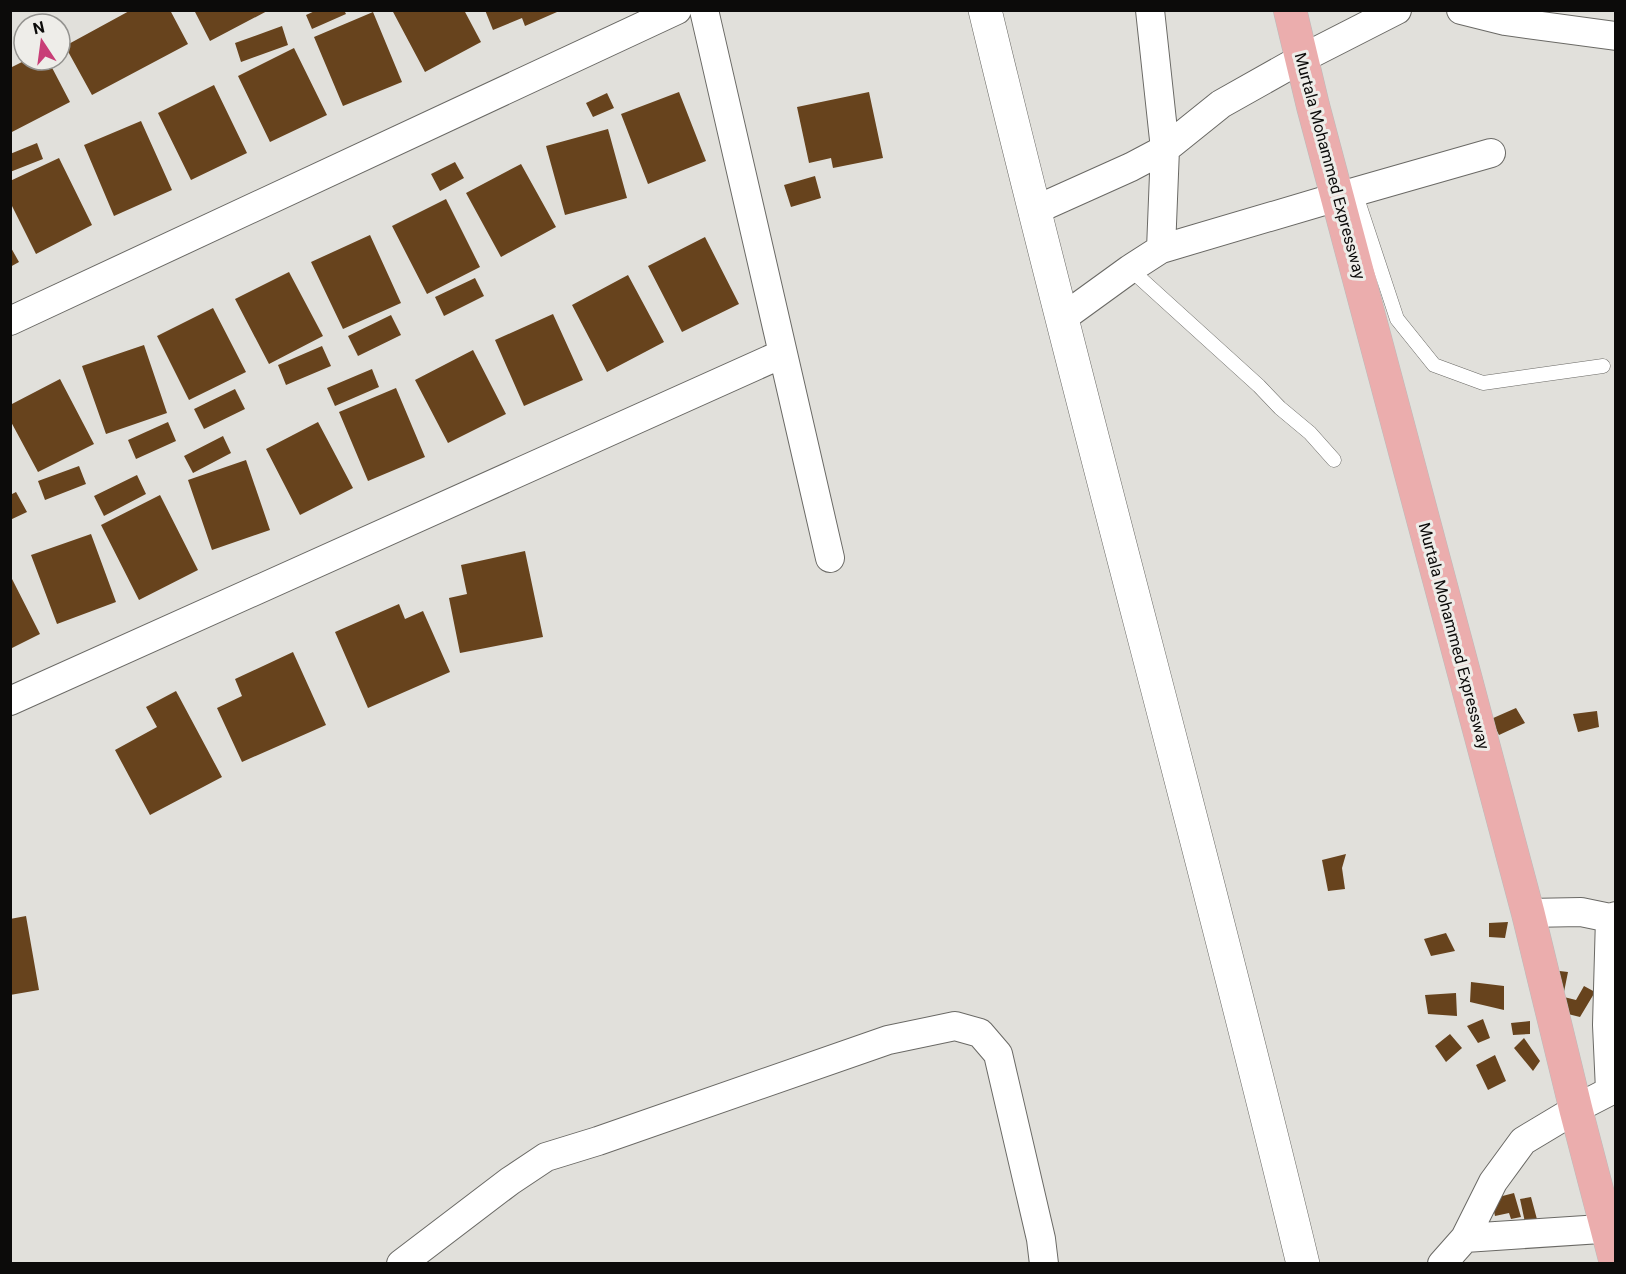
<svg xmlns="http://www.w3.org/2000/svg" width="1626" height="1274" font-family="Roboto,sans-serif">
<rect width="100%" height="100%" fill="#e1e0db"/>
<path fill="#67431d" d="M131 10H170L188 44 92 95 65 46Z
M194 10H269L210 41Z
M317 10H344L346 14 312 29 306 15Z
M392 10H464L481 42 425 72Z
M485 10H556L557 12 525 26 522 18 493 30Z
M373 12 402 82 343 106 314 37Z
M282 26 288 45 241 62 235 43Z
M294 48 327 115 270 142 238 76Z
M26 60H48L70 102 10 133V68Z
M214 85 247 153 191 180 158 113Z
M679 92 706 161 648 184 621 114Z
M869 92 883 158 833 168 831 158 809 163 797 107Z
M607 93 614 108 593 117 586 103Z
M141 121 172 190 114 216 84 145Z
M608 129 627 198 565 215 546 146Z
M37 143 43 159 10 172V154Z
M59 158 92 225 36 254 10 202V181Z
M455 162 464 178 440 191 431 174Z
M521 164 556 227 501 257 466 193Z
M815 176 821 198 791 207 784 185Z
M446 199 480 267 427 294 392 226Z
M370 235 401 303 343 329 311 262Z
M705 237 739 304 682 332 648 266Z
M10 246 19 262 10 267Z
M289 272 323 336 269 364 235 299Z
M628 275 664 342 607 372 572 305Z
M475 278 484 296 444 316 435 297Z
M213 308 246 372 189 400 157 336Z
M553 314 583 380 524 406 495 340Z
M391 315 401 335 358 356 348 336Z
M144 345 167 413 106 434 82 366Z
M322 346 331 366 286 385 278 365Z
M473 350 506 414 448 443 415 380Z
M372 369 379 387 335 406 327 388Z
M60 379 94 444 38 472 10 420V405Z
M396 388 425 457 368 481 339 412Z
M235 389 245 409 204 429 194 409Z
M168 422 176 441 136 459 128 440Z
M318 422 353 488 300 515 266 449Z
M223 436 231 453 193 473 184 456Z
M246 460 270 530 212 550 188 480Z
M79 466 86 484 45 500 38 481Z
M137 475 146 494 104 516 94 496Z
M16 492 27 512 10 520V495Z
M160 495 198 570 139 600 101 525Z
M91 534 116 602 57 624 31 555Z
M525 551 543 637 460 653 449 598 467 594 461 565Z
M10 575 40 634 10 649Z
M399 604 405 619 423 611 450 672 368 708 335 632Z
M293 652 326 725 242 762 217 708 242 696 235 679Z
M176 691 222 777 150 815 115 750 157 727 146 707Z
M1516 708 1525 723 1499 735 1491 719Z
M1597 711 1599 727 1578 732 1573 714Z
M1346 854 1342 868 1345 889 1328 891 1322 860Z
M26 916 39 990 10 995V919Z
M1508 922 1505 938 1489 937V923Z
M1446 933 1455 951 1431 956 1424 939Z
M1543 969 1568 972 1564 992Z
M1471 982 1504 986V1010L1470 1002Z
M1584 986 1595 992 1580 1017 1556 1011 1564 997 1576 1000Z
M1456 993 1457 1016 1428 1014 1425 995Z
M1483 1019 1490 1038 1478 1043 1467 1026Z
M1530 1021V1034L1513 1035 1511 1023Z
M1450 1034 1462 1048 1446 1062 1435 1046Z
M1524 1038 1540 1061 1533 1071 1514 1048Z
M1495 1055 1506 1081 1488 1090 1476 1065Z
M1514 1193 1521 1217 1511 1219 1509 1213 1495 1216 1491 1199Z
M1531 1197 1538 1223 1526 1227 1520 1199Z"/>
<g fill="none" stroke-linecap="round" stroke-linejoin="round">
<defs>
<path id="lane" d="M1355 192 1397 319 1434 365 1483 383 1603 366
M1130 269 1259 386 1280 408 1310 433 1334 460"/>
<path id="street" d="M704 10 830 558
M1150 10 1165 149 1161 249
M1461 10 1505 21 1616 36
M1033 211 1131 167 1165 149 1221 104 1301 59 1397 10
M1061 319 1130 269 1161 249 1337 197 1491 153
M10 321 677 10
M10 701 782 354
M1528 913 1581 912 1610 918 1616 916
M1610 1090 1607 1025 1610 918
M1465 1238 1616 1228
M401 1264 510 1181 546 1157 598 1141 888 1040 955 1026 980 1033 998 1054 1041 1239 1044 1264
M1442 1264 1465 1238 1493 1182 1523 1141 1583 1105 1616 1088"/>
<path id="secondary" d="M985 10C1086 429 1202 845 1303 1264"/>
<path id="primary" d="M1290 10 1313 106 1528 913 1576 1110 1616 1263"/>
</defs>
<use href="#lane" stroke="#6a6965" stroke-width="15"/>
<use href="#street" stroke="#6a6965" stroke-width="30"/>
<use href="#secondary" stroke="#6a6965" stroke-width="34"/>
<use href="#primary" stroke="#bbbbba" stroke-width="34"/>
<use href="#lane" stroke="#fff" stroke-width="14"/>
<use href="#street" stroke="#fff" stroke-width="28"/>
<use href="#secondary" stroke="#fff" stroke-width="33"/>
<use href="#primary" stroke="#ebadad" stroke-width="33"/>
</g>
<g text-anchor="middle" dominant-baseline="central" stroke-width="6" stroke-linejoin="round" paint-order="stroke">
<g font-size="16" fill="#0c0b0a" stroke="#eeede9">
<text transform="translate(1330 166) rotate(75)">Murtala Mohammed Expressway</text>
<text transform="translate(1454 636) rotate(75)">Murtala Mohammed Expressway</text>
</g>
</g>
<rect width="1626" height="1274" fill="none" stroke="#0c0b0a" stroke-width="24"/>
<g transform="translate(42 42) rotate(347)"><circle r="28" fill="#eeede9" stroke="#949390" stroke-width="1.5"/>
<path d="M0-4.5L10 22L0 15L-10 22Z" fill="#c83e77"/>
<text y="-9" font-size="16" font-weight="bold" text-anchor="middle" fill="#0c0b0a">N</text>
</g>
</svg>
